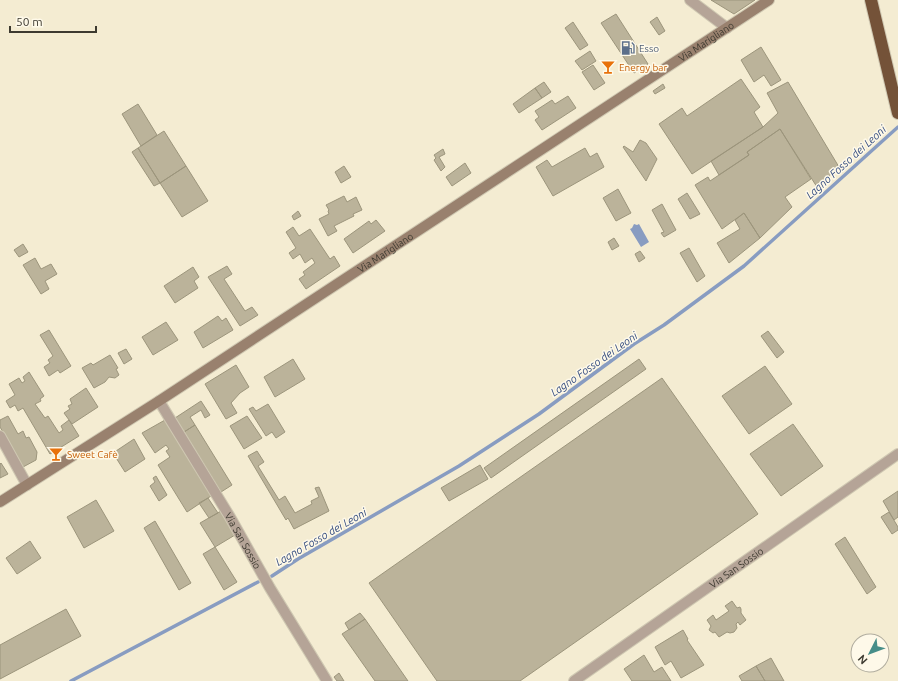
<svg xmlns="http://www.w3.org/2000/svg" width="898" height="681" font-family="Ubuntu,sans-serif">
<rect width="100%" height="100%" fill="#f4ecd2"/>
<path fill="#889cc1" d="M634 224 637 225 639 224 649 242 641 247 630 229 632 228Z"/>
<g fill="none" stroke-linecap="round" stroke-linejoin="round">
<path stroke="#889cc1" stroke-width="3.5" d="M272 576 298 559 459 466 539 414 634 344 664 325 744 266 898 127
M71 681 258 582"/>
</g>
<path fill="#bbb39a" stroke="#9c957c" d="M711 0H755L734 14Z
M616 14 648 64 634 73 601 23Z
M657 17 665 31 659 35 650 22Z
M573 22 588 45 580 50 565 28Z
M761 47 781 80 771 86 764 75 754 82 741 60Z
M590 51 596 61 582 70 575 61Z
M593 65 605 83 594 90 582 72Z
M741 79 760 107 754 112 763 127 692 174 659 124 682 108 687 116Z
M544 82 551 92 542 98 535 88Z
M788 82 839 167 817 187 780 129 747 152 749 155 719 175 711 161 763 127 778 113 767 93Z
M663 84 665 88 655 94 653 91Z
M535 88 542 98 519 113 513 104Z
M568 96 576 108 542 130 535 120 539 117 535 111 552 100 555 104Z
M138 104 157 135 141 146 122 114Z
M780 129 811 179 785 197 792 207 760 238 744 213 722 229 695 185 708 177 710 181 749 155 747 152Z
M164 131 186 166 160 183 138 148Z
M640 140 646 143 657 159 646 181 623 147 624 146 633 152Z
M138 148 160 183 154 186 132 152Z
M585 148 590 157 597 153 604 167 553 196 536 167 547 160 552 167Z
M443 149 445 154 439 157 445 167 441 171 434 160 436 158 434 155Z
M465 163 471 173 452 186 446 177Z
M186 166 208 201 182 217 160 183Z
M344 166 351 177 341 183 335 172Z
M618 189 631 213 616 221 603 198Z
M687 193 700 214 690 219 678 199Z
M344 196 347 202 356 197 362 210 353 214 354 216 334 226 337 231 328 236 319 219 329 214 328 211 329 210 326 205Z
M662 204 676 230 664 237 661 233 664 232 652 210Z
M298 211 301 216 294 220 292 216Z
M744 213 760 238 729 263 717 243 740 229 735 220Z
M376 220 385 231 353 253 344 239 369 221 371 224Z
M293 227 299 236 310 229 330 259 334 256 340 266 306 289 299 279 305 275 303 272 315 263 312 258 305 263 300 254 293 259 289 253 296 248 286 232Z
M614 238 619 246 612 250 608 242Z
M23 244 28 252 19 257 14 250Z
M689 248 705 276 697 282 680 253Z
M640 251 645 258 639 262 635 254Z
M35 258 41 269 51 264 57 274 45 281 49 289 41 294 23 265Z
M227 266 232 274 224 279 245 311 252 307 258 315 240 326 208 277Z
M193 267 199 277 194 281 198 288 175 303 164 286Z
M218 316 222 321 226 318 233 330 203 348 194 332Z
M166 322 178 340 153 355 142 337Z
M49 330 71 366 60 373 58 370 49 376 44 367 50 363 48 360 53 356 40 335Z
M768 331 784 352 777 358 761 336Z
M126 349 132 359 124 364 118 353Z
M110 355 118 368 116 369 119 375 115 378 109 377 105 382 94 388 82 368 91 363 93 365Z
M293 359 305 379 275 397 264 377Z
M639 359 646 369 491 478 484 468Z
M236 365 249 387 240 393 231 403 237 413 226 419 205 384Z
M765 366 792 404 749 434 722 396Z
M29 372 44 396 40 399 41 401 35 404 45 418 48 416 59 433 63 430 61 426 69 420 79 436 50 454 23 408 18 411 15 405 10 408 6 401 15 395 9 384 19 378 22 383 25 381 23 377Z
M662 378 758 514 520 681H437L369 583Z
M86 388 98 407 72 424 64 413 70 409 68 406 72 404 70 399Z
M201 401 210 415 205 418 201 410 190 417 195 425 184 432 175 418Z
M268 404 285 432 276 438 272 432 266 436 249 409 253 407 256 411Z
M8 416 18 434 23 431 26 438 29 437 37 452 36 460 23 467 0 427V420Z
M247 416 262 438 244 449 230 426Z
M165 420 211 496 187 512 158 465 170 457 166 451 169 449 166 445 155 453 142 433Z
M793 424 823 466 781 496 750 454Z
M195 425 232 485 221 492 184 432Z
M134 439 145 459 125 472 113 453Z
M257 451 264 462 258 466 279 500 285 496 295 513 312 504 311 501 319 497 315 488 319 487 329 511 294 529 288 518 286 520 248 456Z
M1 463 8 474 0 478V464Z
M480 465 488 479 449 501 441 488Z
M156 476 167 495 159 501 150 486 155 482 153 478Z
M898 491V517L894 520 883 501Z
M208 498 218 513 209 518 199 503Z
M96 500 114 531 84 548 67 517Z
M221 511 235 535 215 547 200 523Z
M889 512 898 527V530L892 534 881 517Z
M155 521 191 583 179 590 144 528Z
M845 537 876 587 867 594 835 544Z
M30 541 41 558 17 574 6 558Z
M215 547 237 582 224 590 203 554Z
M732 601 737 608 740 607 741 609V613L746 620 740 625 738 622 736 624 737 628 734 632 730 633 727 632 719 637 715 632 713 633 709 630 711 626 707 620 713 615 716 620 729 611 725 606Z
M66 609 81 636 0 679V645Z
M360 613 365 619 349 630 345 623Z
M365 619 408 681H375L342 634Z
M683 630 688 639 687 640 704 665 681 678 671 661 665 665 655 647Z
M644 655 654 672 662 667 671 681H632L624 669Z
M771 658 784 681H765L756 666Z
M756 666 765 681H742L739 676Z
M339 673 344 681H337L334 677Z"/>
<g fill="none" stroke-linecap="round" stroke-linejoin="round">
<defs>
<g id="street">
<path d="M690 0 727 28"/>
<path id="s1" d="M159 401 230 517 270 588 327 681"/>
<path d="M0 436 27 485"/>
<path id="s2" d="M574 681 898 454"/>
</g>
<g id="secondary">
<path id="s3" d="M0 502 159 401 769 0"/>
</g>
<path id="highway" d="M871 0 898 113"/>
</defs>
<use href="#street" stroke="#cfc8b2" stroke-width="12"/>
<use href="#secondary" stroke="#cfc8b2" stroke-width="12"/>
<use href="#highway" stroke="#cfc8b2" stroke-width="14"/>
<use href="#street" stroke="#b5a497" stroke-width="10"/>
<use href="#secondary" stroke="#99816e" stroke-width="10"/>
<use href="#highway" stroke="#745238" stroke-width="12"/>
</g>
<defs>
<symbol id="fuel-bare" viewBox="-9 -9 18 18"><path d="M-5.5-6h7V0h2V4h1.3V-2.5L3-4.5l.8-.8L6-3V5H2.5V1h-1V6h-7ZM-4.2-4.7v3.2H.2V-4.7Z" fill="#5c6f8a" stroke="#fef9e9" stroke-width="2.5" paint-order="stroke"/></symbol>
<symbol id="bar-bare" viewBox="-9 -9 18 18"><path d="M-6-5H6L.8 .8V4.5H3.5V6h-7V4.5H-.8V.8Z" fill="#e8710a" stroke="#fef9e9" stroke-width="2.5" paint-order="stroke"/></symbol>
</defs>
<g fill-rule="evenodd">
<use href="#fuel-bare" x="618" y="38" width="20" height="20"/>
<use href="#bar-bare" x="598" y="57" width="20" height="20"/>
<use href="#bar-bare" x="46" y="444" width="20" height="20"/>
</g>
<g text-anchor="middle" dominant-baseline="central" stroke-width="3" stroke-linejoin="round" paint-order="stroke">
<g font-size="10" fill="#3d3a30" stroke="#fef9e9">
<text stroke="none"><textPath href="#s3" startOffset="843">Via Marigliano</textPath></text>
<text stroke="none"><textPath href="#s3" startOffset="459">Via Marigliano</textPath></text>
<text stroke="none"><textPath href="#s1" startOffset="163">Via San Sossio</textPath></text>
<text stroke="none"><textPath href="#s2" startOffset="198">Via San Sossio</textPath></text>
</g>
<g font-size="10" fill="#4e5e75" stroke="#fef9e9" text-anchor="start">
<text x="639" y="48">Esso</text>
</g>
<g font-size="10" fill="#c56008" stroke="#fef9e9" text-anchor="start">
<text x="619" y="67">Energy bar</text>
<text x="67" y="454">Sweet Cafè</text>
</g>
<g font-size="11" font-style="italic" fill="#354d80" stroke="#fef9e9">
<text transform="translate(846 162) rotate(-42)">Lagno Fosso dei Leoni</text>
<text transform="translate(594 364) rotate(-35)">Lagno Fosso dei Leoni</text>
<text transform="translate(321 537) rotate(-30)">Lagno Fosso dei Leoni</text>
</g>
</g>
<g transform="translate(870 653) rotate(228)"><circle r="19" fill="#fef9e9" stroke="#b1ad9f"/>
<path d="M0-3L7 15L0 10L-7 15Z" fill="#478e89"/>
<text y="-6" font-size="11" font-weight="bold" text-anchor="middle" fill="#3d3a30">N</text>
</g>
<path d="M10 26v6h86v-6" fill="none" stroke="#3d3a30" stroke-width="2"/>
<text x="16" y="26" font-size="12" fill="#3d3a30" stroke="#fef9e9" stroke-width="3" paint-order="stroke">50 m</text>
</svg>
